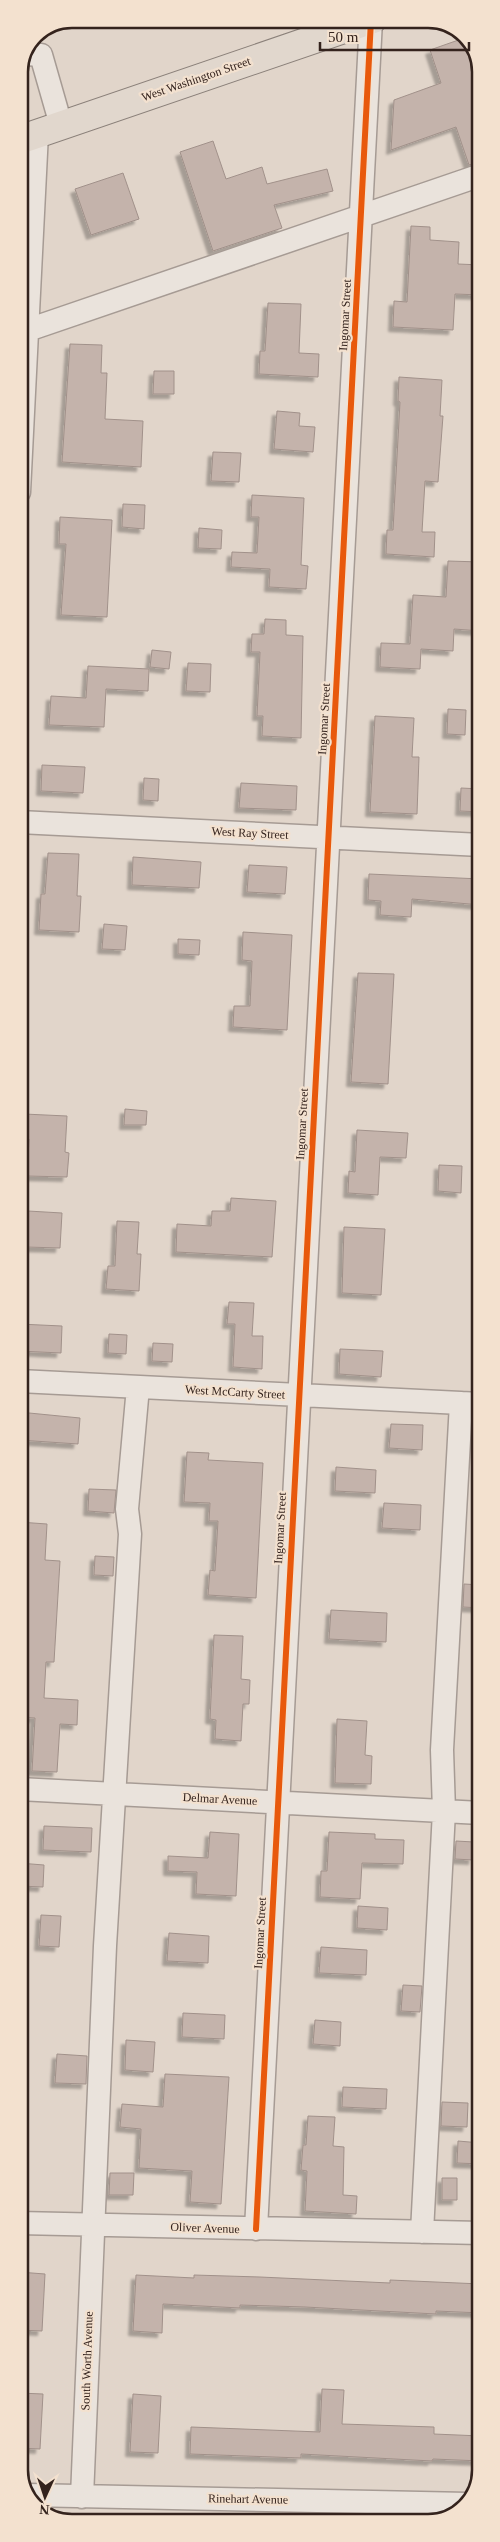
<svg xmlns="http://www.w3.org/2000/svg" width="500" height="2542" font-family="'Times New Roman',serif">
<defs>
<filter id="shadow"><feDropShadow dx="-4.5" dy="4.5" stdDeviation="1" flood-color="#0004"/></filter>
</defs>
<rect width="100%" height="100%" fill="#e1d5ca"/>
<path fill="#c4b3ab" stroke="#a1918a" filter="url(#shadow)" d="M467 37 481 65V162L469 165 456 127 391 150 394 100 441 83 430 50Z
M213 141 226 179 262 167 267 184 327 169 333 191 274 205 282 228 213 251 180 152Z
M123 173 139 219 91 235 75 189Z
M411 226 430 227V240L459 242 458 264 481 265V295L455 294 453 330 393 327 394 301 407 302Z
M268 303 301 304 299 353 319 354 318 377 259 374 260 351H265Z
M70 344 102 345 101 373H107L105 419 143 421 141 467 62 462Z
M154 371H174V394H153Z
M399 377 442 380 440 416H443L438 482 425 481 422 532H435L434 557 386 554 387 530H393L400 402 398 401Z
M277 411 300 413 299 426 315 427 313 452 274 449Z
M213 452 241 453 239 482 211 481Z
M252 495 304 498 301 565 308 566 306 589 269 587 270 569 231 567 232 552 257 553 259 517H251Z
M123 504 145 505 144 529 122 527Z
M60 517 112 520 107 617 61 615 66 544H59Z
M199 528 222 530 221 549 198 548Z
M448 561 481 562V631L454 629 453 651 421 649 420 669 380 667 381 643 410 644 413 595 446 597Z
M265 619 286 620V635L303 636 301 738 262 736 263 716H257L260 652H251L252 634H264Z
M152 650 171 652 169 669 150 667Z
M188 663 211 664 210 692 186 691Z
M88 666 149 669 148 691 106 689 104 727 49 725 51 696 86 698Z
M448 709 466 710 465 735 447 734Z
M375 716 414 718 412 757H419L417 814 370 812Z
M42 765 85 767 83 793 41 791Z
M144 778 159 779 158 801 143 800Z
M241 783 297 786 296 810 239 808Z
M461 788 481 789V812L460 811Z
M48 853 79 854 77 896H81L79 932 39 930 41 894H45Z
M133 857 201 862 199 888 132 885Z
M249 865 287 867 285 894 247 892Z
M369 874 481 879V905L412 899 411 917 380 915 381 901 368 900Z
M104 924 127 926 125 950 102 949Z
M243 932 292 935 287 1030 233 1027 234 1006H250L252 961 242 960Z
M178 939 200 940 199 955 178 954Z
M358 973 394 974 388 1084 351 1082Z
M125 1109 147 1111 146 1125H124Z
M24 1114 67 1116 65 1152 69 1153 67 1177 27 1176 29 1139H23Z
M357 1130 408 1133 406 1158 380 1157 378 1195 348 1193 349 1171 355 1172Z
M439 1165 462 1166 461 1193 438 1191Z
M231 1198 276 1201 272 1257 176 1252 177 1224 211 1226 212 1211H230Z
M28 1211 62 1213 60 1248 26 1247Z
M117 1221 139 1222 137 1254H141L139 1291 106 1289 108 1266H115Z
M344 1227 385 1229 381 1295 342 1293Z
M229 1302 254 1303 252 1336H263L262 1369 233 1367 235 1324H227Z
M19 1324 62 1326 61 1353 19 1351Z
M109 1334 127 1335 126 1354 108 1353Z
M153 1343 173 1344 172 1362 152 1361Z
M340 1349 383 1351 381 1377 339 1374Z
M19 1412 80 1418 78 1444 19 1440Z
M391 1424 423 1425 422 1450 389 1448Z
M187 1452 209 1453 208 1460 263 1463 256 1598 208 1595 210 1570 215 1571 218 1521H209L210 1503 184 1502Z
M336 1467 376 1470 375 1493 335 1491Z
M89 1489 116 1490 114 1513 88 1511Z
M384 1503 421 1505 420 1530 382 1528Z
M19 1522 47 1524 45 1560 60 1561 54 1662H46L44 1698 78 1700 77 1725 60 1724 57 1772 32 1771 35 1718 19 1717Z
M95 1556 114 1557 113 1576 94 1575Z
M464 1584 481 1585V1608L463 1607Z
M331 1610 387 1613 386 1642 329 1639Z
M214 1635 243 1636 241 1679 250 1680 249 1704H243L241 1741 215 1739 216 1720 210 1719Z
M337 1719 367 1721 365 1755 372 1756 371 1784 335 1783Z
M44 1826 92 1828 91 1852 43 1850Z
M210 1832 239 1834 236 1896 196 1894 197 1872 168 1871V1856L208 1858Z
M329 1832 375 1834V1839L404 1840 403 1864 362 1863 360 1899 320 1897 321 1871H327Z
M456 1841 474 1842 473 1860 455 1859Z
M19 1863 44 1865 43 1887 19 1886Z
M358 1906 388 1908 387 1930 357 1928Z
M41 1915 61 1916 59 1947 39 1946Z
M169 1933 209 1936 208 1963 167 1961Z
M321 1947 367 1950 366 1975 319 1973Z
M403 1985 422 1986 420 2012 401 2011Z
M183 2013 225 2015 224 2039 182 2037Z
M315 2020 341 2022 340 2046 313 2044Z
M126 2040 155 2042 153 2072 125 2070Z
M57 2054 87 2056 86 2084 55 2083Z
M165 2074 229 2077 221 2204 190 2202 192 2171 139 2168 141 2129 120 2127 122 2104 163 2107Z
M343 2087 387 2089 386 2109 342 2107Z
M442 2102 468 2103 467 2127 441 2126Z
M308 2116 335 2117 333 2146 344 2147 343 2195 357 2196 356 2214 305 2211 307 2171 301 2170 303 2145H306Z
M458 2141 481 2143V2164L457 2163Z
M110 2173H134L133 2195H109Z
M442 2178H457V2200H442Z
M19 2272 45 2274 42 2331 19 2330Z
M136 2275 194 2278V2275L260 2277 390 2283V2280L481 2284V2313L436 2311V2314L305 2307 240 2305V2308L163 2304 162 2333 133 2331Z
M322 2389 344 2390 342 2424 434 2427V2434L481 2436V2461L433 2459 432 2461 301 2454V2458L190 2454 191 2427 320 2432Z
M19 2393 43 2394 40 2449 19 2448Z
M133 2394 161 2396 158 2453 130 2452Z"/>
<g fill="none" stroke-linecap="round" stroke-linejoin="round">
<defs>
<path id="minor" d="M313 19 314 39
M26 54 41 55 61 125
M19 333 481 175
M19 492 37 133
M19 822 481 845
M19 1381 481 1404
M19 1789 481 1813
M19 2223 481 2233
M256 2229 371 20
M422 2232 444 1811 442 1750 461 1403
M28 2495 468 2504
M82 2497 105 1946 130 1534 127 1509 138 1387"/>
<path id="major" d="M19 140 373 19"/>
</defs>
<use href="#minor" stroke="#a69b94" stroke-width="25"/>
<use href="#major" stroke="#8b817a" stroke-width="30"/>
<use href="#minor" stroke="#eae3dc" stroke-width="22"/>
<use href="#major" stroke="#e1d7cd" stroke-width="28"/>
<defs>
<path id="cycleway" d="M256 2229 371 20"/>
</defs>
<use href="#cycleway" stroke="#f3e1cf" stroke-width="9"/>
<use href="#cycleway" stroke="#e8590c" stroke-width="6"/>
</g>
<g text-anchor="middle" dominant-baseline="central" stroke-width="4.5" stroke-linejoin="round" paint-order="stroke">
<g font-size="12" fill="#34231d" stroke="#f3e1cf">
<text transform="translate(196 79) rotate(-19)">West Washington Street</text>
<text transform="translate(345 315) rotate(-87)">Ingomar Street</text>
<text transform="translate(324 719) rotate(-87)">Ingomar Street</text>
<text transform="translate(250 833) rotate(3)">West Ray Street</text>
<text transform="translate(302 1124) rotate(-87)">Ingomar Street</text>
<text transform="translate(235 1392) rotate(3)">West McCarty Street</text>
<text transform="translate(280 1528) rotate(-87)">Ingomar Street</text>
<text transform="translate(220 1799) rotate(3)">Delmar Avenue</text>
<text transform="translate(260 1933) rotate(-87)">Ingomar Street</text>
<text transform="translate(205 2228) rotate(2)">Oliver Avenue</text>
<text transform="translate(87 2361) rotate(-88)">South Worth Avenue</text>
<text transform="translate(248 2499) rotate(1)">Rinehart Avenue</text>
</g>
</g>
<path d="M0 0H500V2542H0ZM72 28H428A44 44 0 0 1 472 72V2470A44 44 0 0 1 428 2514H72A44 44 0 0 1 28 2470V72A44 44 0 0 1 72 28Z" fill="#f3e1cf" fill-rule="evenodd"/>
<path fill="none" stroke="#34231d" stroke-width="2.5" d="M72 28H428A44 44 0 0 1 472 72V2470A44 44 0 0 1 428 2514H72A44 44 0 0 1 28 2470V72A44 44 0 0 1 72 28Z"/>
<g transform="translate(45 2497) rotate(183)" stroke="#f3e1cf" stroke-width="4" paint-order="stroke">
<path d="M0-4L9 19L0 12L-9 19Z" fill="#34231d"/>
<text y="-8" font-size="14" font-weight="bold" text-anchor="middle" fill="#34231d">N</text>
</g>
<path d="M320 42v8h149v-8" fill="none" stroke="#34231d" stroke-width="2.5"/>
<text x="328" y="42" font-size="15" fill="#34231d" stroke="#f3e1cf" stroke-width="4" paint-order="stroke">50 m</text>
</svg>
